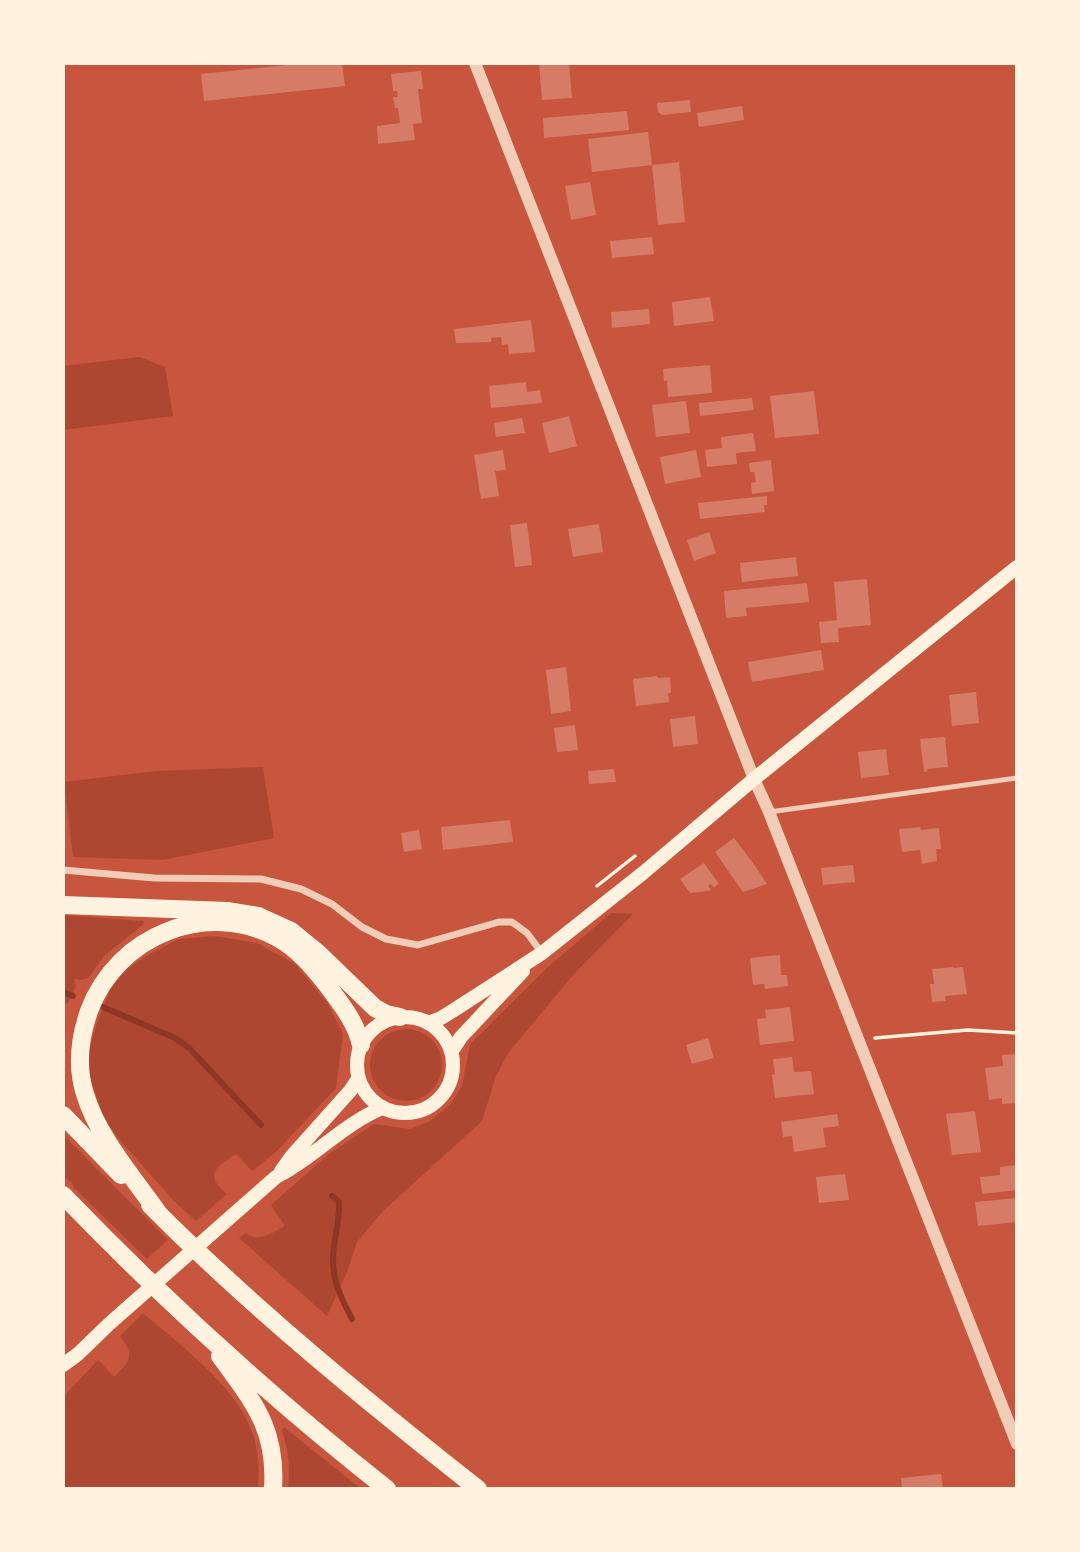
<svg xmlns="http://www.w3.org/2000/svg" width="1080" height="1552" font-family="Raleway,sans-serif">
<rect width="100%" height="100%" fill="#c8553d"/>
<path fill="#ae4732" d="M140 357 165 367 173 416 63 430V366Z
M263 767 274 838 162 860 73 857 64 782 157 771Z
M611 913 633 914 573 975 509 1052 496 1076 482 1121 383 1211 357 1242 347 1272 327 1316 239 1238 246 1233C258 1243 272 1233 285 1226L271 1205 329 1154 374 1124 410 1129 430 1121 450 1105 462 1086 470 1044 547 968Z
M63 915 143 921 144 924 104 956 88 978 81 980 75 979 74 982 76 986 68 1003 63 1005Z
M214 936 257 943 295 964 328 1004 343 1034 336 1088 277 1151 252 1171 236 1154C216 1166 203 1175 227 1194L196 1221 174 1201 118 1138 104 1119 90 1077 88 1053 97 1023 111 988 127 969 150 954 179 939Z
M370 1065a36 36 0 1 1 72 0a36 36 0 1 1-72 0Z
M63 1135 168 1240 147 1259 73 1187 72 1183 63 1176Z
M143 1313C179 1344 234 1385 251 1429 259 1448 259 1469 258 1489H63V1397L98 1360 114 1377C131 1361 135 1355 120 1336Z
M284 1427 361 1489H288C290 1467 289 1453 282 1431Z"/>
<g fill="none" stroke-linecap="round" stroke-linejoin="round">
<path stroke="#8f3625" stroke-width="6" d="M63 992 73 996
M103 1007 175 1038 190 1049 261 1125
M332 1196 339 1202C340 1217 336 1230 334 1245 330 1276 338 1292 352 1319"/>
</g>
<path fill="#d67c66" d="M305 63H342L345 86 204 101 201 74Z
M539 63H569L572 98 542 100Z
M421 71 423 89H418L422 123 413 124 415 140 378 144 377 126 400 123 398 108H395L393 97H398L397 91H393L391 74Z
M690 100 691 112 662 115 658 112 657 103Z
M742 106 744 120 699 127 697 113Z
M627 111 629 130 544 138 543 118Z
M648 132 652 165 592 172 588 139Z
M679 162 685 222 658 225 652 165Z
M590 182 596 215 571 220 565 186Z
M652 237 654 254 612 258 610 241Z
M710 297 714 321 674 326 672 302Z
M649 309 650 324 612 328 611 312Z
M531 320 535 352 509 354 508 344 502 345 501 337 491 338V342L456 343 454 329Z
M710 365 712 393 668 397 667 381H664L663 369Z
M526 382 527 392 540 390 542 403 491 408 489 386Z
M814 391 819 434 775 438 770 396Z
M752 398 754 410 700 416 699 403Z
M686 401 690 433 656 437 652 405Z
M569 416 577 446 549 453 542 423Z
M522 418 525 433 496 437 494 423Z
M753 433 756 451 736 453 737 464 707 467 705 450 722 448 721 437Z
M503 450 506 470 495 471 499 496 481 499 474 455Z
M696 450 701 477 665 484 660 457Z
M771 460 774 491 752 494 751 483 756 482 754 472H750L749 463Z
M767 496V505H764L765 512 700 519 698 503Z
M527 523 532 565 515 567 510 525Z
M599 524 603 552 573 557 568 529Z
M709 532 716 553 694 561 687 540Z
M796 557 798 576 742 582 740 563Z
M867 579 871 625 838 628 839 642 821 643 819 622 837 620 834 582Z
M807 583 809 602 746 608 747 616 726 618 724 591Z
M821 650 824 670 752 682 748 662Z
M566 667 571 711 551 714 546 670Z
M657 676 658 678 670 677 671 693H668L669 702 636 706 633 679Z
M976 692 979 723 952 726 949 695Z
M695 716 698 744 673 747 670 719Z
M575 725 578 750 557 752 554 728Z
M945 737 948 767 927 769V771L924 772 920 739Z
M886 749 889 775 861 778 858 752Z
M614 769 616 782 589 784 588 771Z
M510 820 513 842 443 850 441 827Z
M920 827 921 830 939 828 941 849H936L937 861 922 864 920 850 902 852 899 829Z
M419 830 422 849 404 852 401 833Z
M734 838 753 863 767 884 743 892 715 852Z
M704 863 719 884 714 887 711 884 708 886 711 890 709 891 690 893 680 879Z
M853 865 855 882 823 885 821 868Z
M780 955 781 975H787L788 986 765 989 764 984 753 985 750 958Z
M953 967V968L963 967 967 994 945 996 946 1001 932 1002 930 984H934L932 969Z
M790 1007 794 1041 760 1045 757 1019 766 1018 765 1010Z
M708 1038 714 1058 692 1064 686 1045Z
M1017 1054V1103L1002 1104V1098L989 1100 985 1068 1003 1066 1002 1055Z
M792 1057 794 1072 811 1071 814 1094 775 1098 772 1075 775 1074 773 1059Z
M975 1111 981 1152 952 1155 946 1114Z
M837 1114 839 1126 823 1128 826 1147 794 1152 792 1136 783 1137 781 1122Z
M1017 1165V1190L982 1194 980 1177 1000 1175V1167Z
M845 1174 849 1200 819 1203 816 1177Z
M1017 1198V1222L978 1226 975 1202Z
M941 1474 943 1489H902L901 1478Z"/>
<g fill="none" stroke-linecap="round" stroke-linejoin="round">
<path stroke="#fff3e0" stroke-width="3.5" d="M597 886 635 856
M875 1038 968 1030 1017 1033"/>
<path stroke="#f1ccb7" stroke-width="5" d="M769 812 1017 778"/>
<path stroke="#f1ccb7" stroke-width="7" d="M63 870 154 878 261 879 301 889 332 904 362 927 386 939 418 945 499 922H512L527 933 542 953"/>
<path stroke="#f1ccb7" stroke-width="12" d="M475 63 754 779 769 812 1017 1444"/>
<path stroke="#fff3e0" stroke-width="14" d="M357 1065a48 48 0 1 1 96 0a48 48 0 1 1-96 0Z
M428 1023 441 1018 454 1010 542 953 643 873 754 779 1017 567
M451 1052 461 1037 523 971
M281 1171 291 1157 350 1091 358 1079
M63 1365 78 1354 109 1324 276 1177C284 1173 292 1168 299 1163 327 1144 351 1121 382 1108"/>
<path stroke="#fff3e0" stroke-width="18" d="M63 905 227 911 258 916 291 931 318 953 375 1008 386 1014 400 1017
M63 1115 121 1175
M63 1195C164 1300 273 1399 387 1489
M150 1205C252 1308 365 1400 478 1489
M157 1211C132 1176 97 1135 85 1094 76 1066 80 1037 89 1011 117 935 207 899 278 938 298 949 313 967 327 985 341 1004 356 1022 361 1045
M220 1356C253 1402 277 1428 273 1489"/>
</g>
<rect width="1080" height="1552" fill="none" stroke="#fff3e0" stroke-width="130"/>
</svg>
